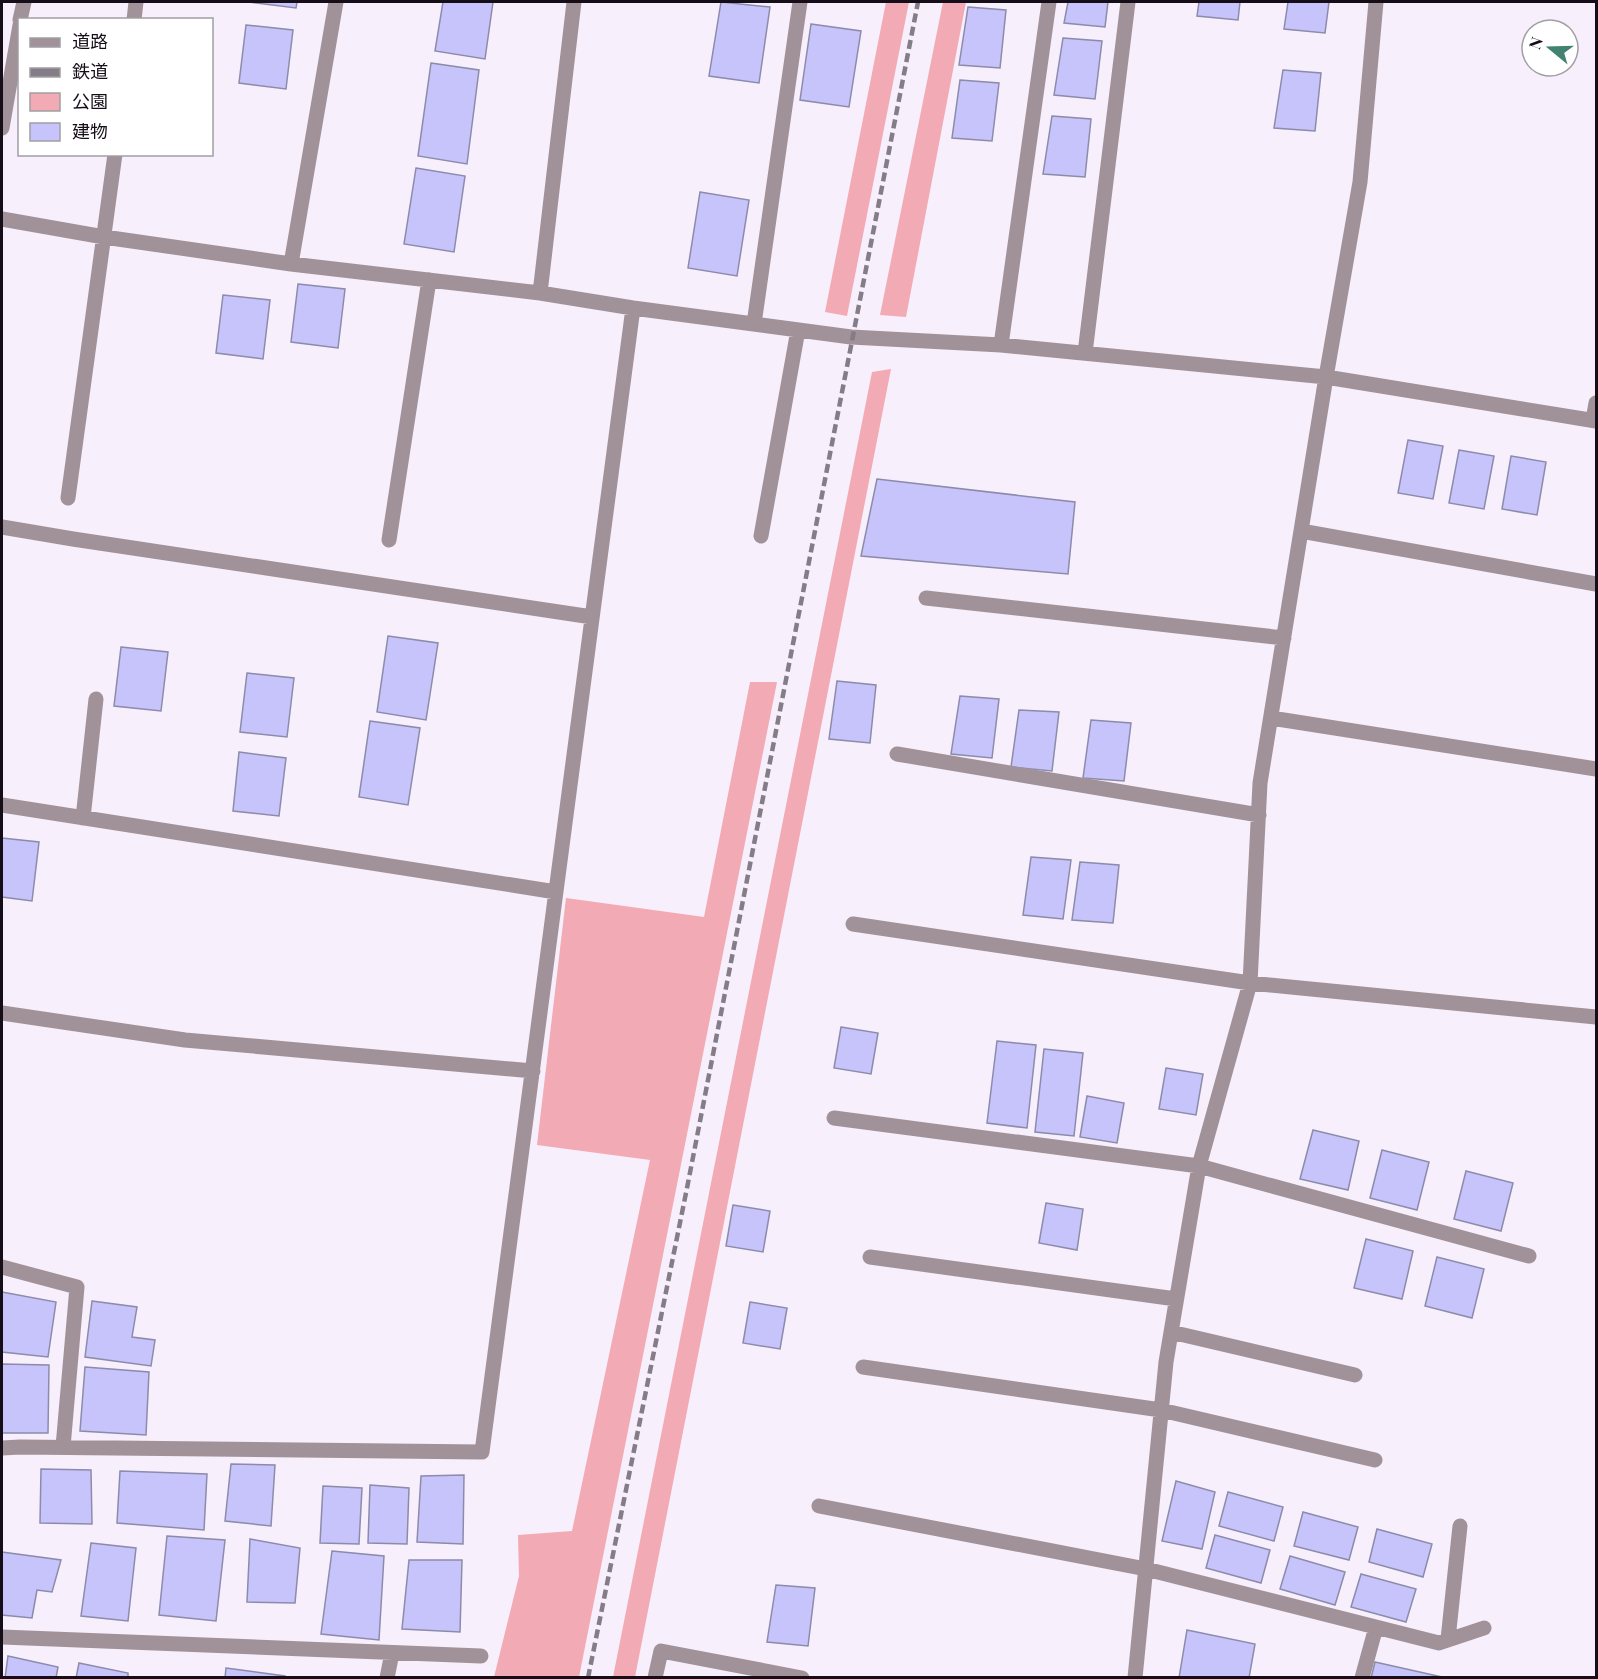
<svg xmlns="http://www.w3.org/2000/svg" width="1598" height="1679" font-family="'Playfair Display','Noto Sans JP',serif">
<rect width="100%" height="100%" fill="#f7effc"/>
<path fill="#f2aab5" d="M886 2H909L847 316 825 312Z
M943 2H966L906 317 880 315Z
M891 369 635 1677H613L872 372Z
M750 682H777L579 1677H494L519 1576 518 1535 572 1531 650 1160 537 1145 566 898 704 917Z"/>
<path fill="#c6c4fa" stroke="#8c8bab" stroke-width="1.5" d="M249 2H297L296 8Z
M443 2H493L485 59 435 51Z
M721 2 770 7 759 83 709 76Z
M1068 2H1108L1105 27 1064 23Z
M1199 2H1240L1238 20 1197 16Z
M1288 2H1329L1325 33 1284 29Z
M968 7 1006 10 1000 68 959 65Z
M811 24 861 31 849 107 800 100Z
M246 25 293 30 286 89 239 83Z
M1063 38 1102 41 1095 99 1054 95Z
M431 63 479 70 467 164 418 156Z
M1283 70 1321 73 1315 131 1274 128Z
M960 80 999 83 992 141 952 138Z
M1052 116 1091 119 1085 177 1043 174Z
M416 168 465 176 454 252 404 244Z
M700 192 749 200 737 276 688 268Z
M298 284 345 289 338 348 291 342Z
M223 295 270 300 263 359 216 353Z
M1408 440 1443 446 1433 499 1398 493Z
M1459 450 1494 456 1484 509 1449 503Z
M1511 456 1546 462 1537 515 1502 509Z
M877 479 1075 502 1068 574 861 556Z
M388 636 438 643 426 720 377 712Z
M121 647 168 652 161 711 114 706Z
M247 673 294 678 287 737 240 732Z
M837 681 876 685 870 743 829 739Z
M960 696 999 699 992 758 951 754Z
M1019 710 1059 712 1052 771 1011 767Z
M1091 720 1131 723 1124 781 1083 778Z
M370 721 420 728 408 805 359 797Z
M239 752 286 758 279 816 233 811Z
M2 838 39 842 32 901 2 897Z
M1031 857 1071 860 1063 919 1023 915Z
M1080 862 1119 865 1113 923 1072 920Z
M841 1027 878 1033 871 1074 834 1068Z
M997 1041 1036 1045 1027 1128 987 1123Z
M1044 1049 1083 1053 1074 1136 1035 1132Z
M1166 1068 1203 1074 1196 1115 1159 1109Z
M1087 1096 1124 1103 1117 1143 1080 1137Z
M1313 1130 1359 1141 1348 1190 1300 1179Z
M1382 1150 1429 1162 1417 1210 1370 1198Z
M1466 1171 1513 1183 1501 1231 1454 1219Z
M1046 1203 1083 1209 1077 1250 1039 1243Z
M733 1205 770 1211 763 1252 726 1246Z
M1366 1239 1413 1251 1402 1299 1354 1288Z
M1437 1257 1484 1269 1472 1318 1425 1306Z
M2 1292 56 1302 48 1357 2 1352Z
M92 1301 137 1307 132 1337 155 1340 151 1366 85 1357Z
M750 1302 787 1308 780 1349 743 1343Z
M2 1364 49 1365 48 1433H2Z
M85 1367 149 1372 146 1435 80 1431Z
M231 1464 275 1465 271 1526 225 1521Z
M41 1469 91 1470 92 1524 40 1523Z
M120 1471 207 1474 204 1530 117 1523Z
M464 1475 463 1544 417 1542 421 1476Z
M1176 1481 1215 1492 1202 1549 1162 1541Z
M370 1485 409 1488 407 1544 368 1543Z
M323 1486 362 1488 359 1544 320 1543Z
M1228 1492 1283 1507 1274 1541 1219 1526Z
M1303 1512 1358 1527 1349 1560 1294 1546Z
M1377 1529 1432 1544 1423 1577 1369 1562Z
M1215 1535 1270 1550 1261 1583 1206 1568Z
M167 1536 225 1540 216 1621 159 1615Z
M250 1539 300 1548 295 1603 247 1602Z
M91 1543 136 1548 128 1621 81 1616Z
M332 1551 384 1556 379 1640 321 1634Z
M2 1552 61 1560 52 1592 37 1590 32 1618 2 1615Z
M1290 1556 1345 1572 1335 1605 1280 1589Z
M409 1560H462L460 1632 402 1629Z
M1361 1574 1416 1589 1406 1622 1351 1607Z
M776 1585 815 1588 808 1646 767 1642Z
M1187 1630 1255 1644 1249 1678H1179Z
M8 1656 58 1667 56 1678H5Z
M1375 1662 1442 1677 1371 1678Z
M79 1663 128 1673V1678H76Z
M226 1668 285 1676V1678H225Z"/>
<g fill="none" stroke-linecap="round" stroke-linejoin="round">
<path stroke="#a1929a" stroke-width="15" d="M20 20 24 2
M134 20 136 2
M2 128 20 25
M2 219 104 237 291 264 540 293 633 308 851 337 1001 345 1326 377 1596 421
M291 264 336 2
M540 293 574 2
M754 324 800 2
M1001 345 1049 2
M1085 353 1128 2
M1593 420 1596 403
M68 498 115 154
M2 527 73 539 592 617
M1301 531 1596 584
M761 536 798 330
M389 540 429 280
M926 598 1284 638
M1271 718 1596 769
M897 754 1259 815
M2 805 556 892
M83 818 96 699
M853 924 1250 983 1596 1017
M2 1013 185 1040 533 1071
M834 1118 1199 1166 1529 1256
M870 1257 1176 1299
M2 1267 77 1287 63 1447
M1171 1332 1355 1375
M863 1367 1161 1410 1375 1460
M2 1448 20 1447 482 1452 633 308
M819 1506 1146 1569 1439 1643 1484 1628
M2 1637 481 1656
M1448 1639 1460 1526
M387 1678 392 1653
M655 1678 661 1651 802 1678
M1135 1678 1166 1362 1199 1166 1250 983 1260 783 1326 377 1360 182 1376 2
M1362 1678 1376 1627"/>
<path stroke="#847c87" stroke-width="4.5" stroke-dasharray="9 4.5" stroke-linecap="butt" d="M588 1678 687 1188 918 2"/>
</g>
<rect width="1598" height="1679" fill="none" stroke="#150e18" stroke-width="6"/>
<rect x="18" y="18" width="195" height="138" fill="#ffffff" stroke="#a19fa3" stroke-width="1.5"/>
<rect x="30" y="38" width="30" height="9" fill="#a1929a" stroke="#a19fa3" stroke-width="1.5"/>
<text x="72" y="48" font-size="18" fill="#150e18">道路</text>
<rect x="30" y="68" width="30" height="9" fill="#847c87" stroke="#a19fa3" stroke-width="1.5"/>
<text x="72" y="78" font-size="18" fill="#150e18">鉄道</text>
<rect x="30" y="93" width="30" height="18" fill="#f2aab5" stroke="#a19fa3" stroke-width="1.5"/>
<text x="72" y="108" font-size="18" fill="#150e18">公園</text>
<rect x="30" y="123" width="30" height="18" fill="#c6c4fa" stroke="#a19fa3" stroke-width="1.5"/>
<text x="72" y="138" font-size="18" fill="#150e18">建物</text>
<g transform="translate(1550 48) rotate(289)"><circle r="28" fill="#ffffff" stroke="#a19fa3" stroke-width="1.5"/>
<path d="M0-4.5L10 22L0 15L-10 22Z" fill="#418271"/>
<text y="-9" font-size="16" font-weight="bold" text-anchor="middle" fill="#150e18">N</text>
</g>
</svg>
